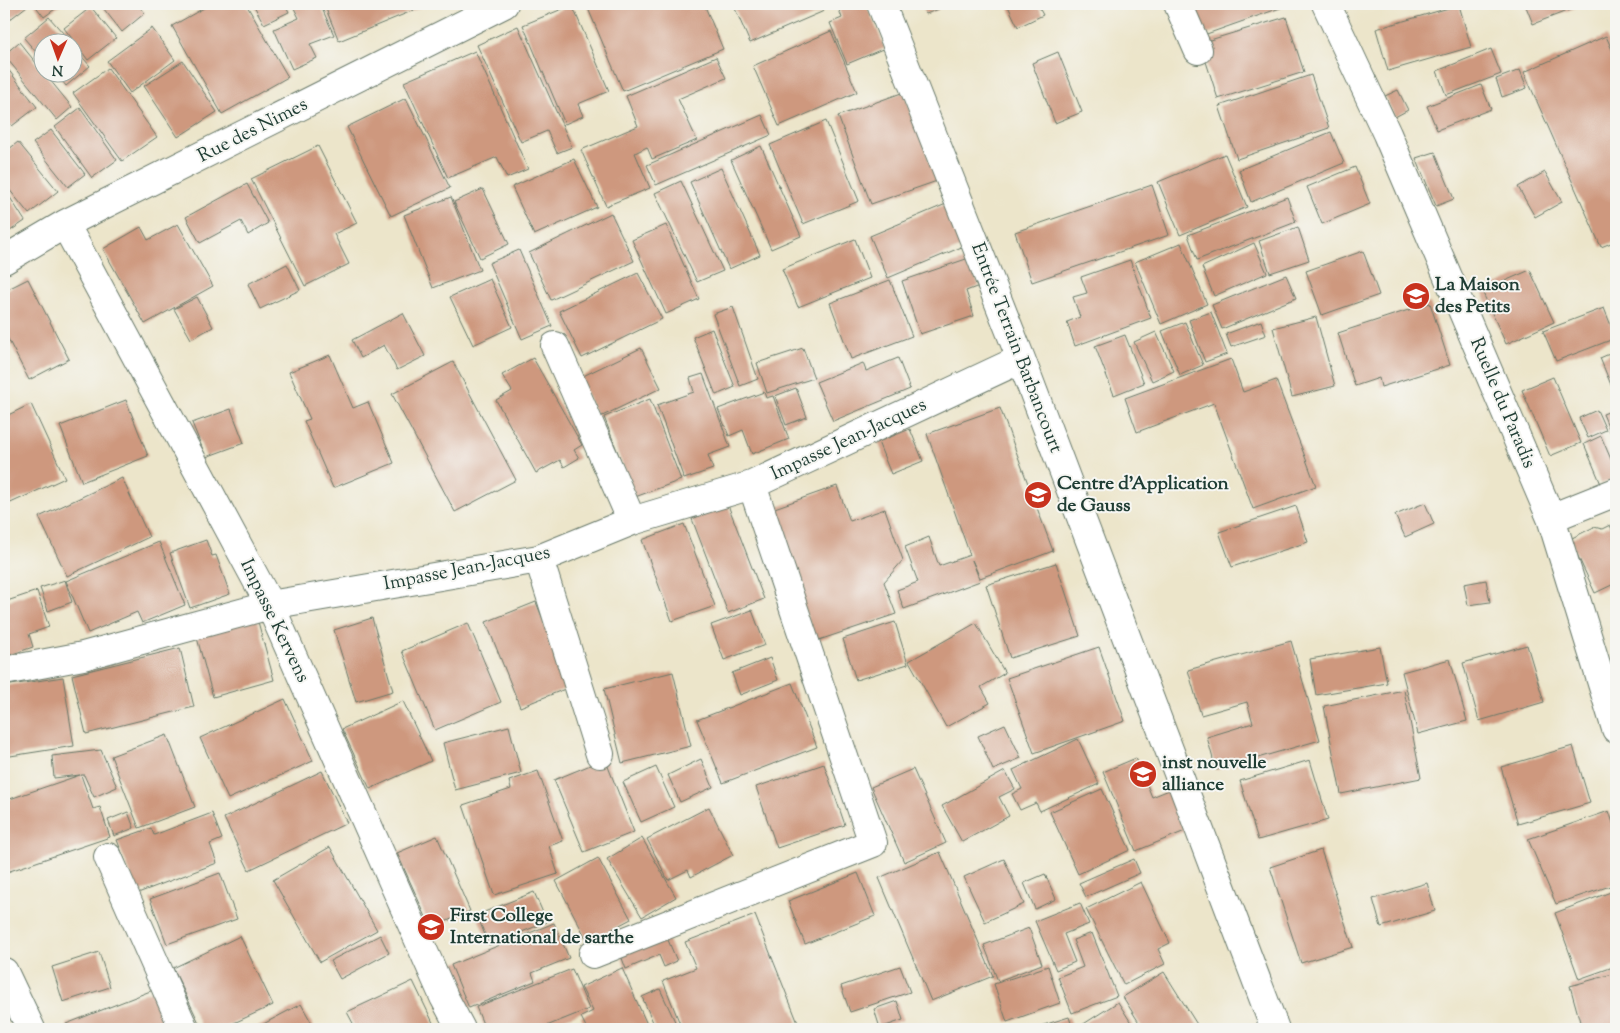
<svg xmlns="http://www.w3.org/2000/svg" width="1620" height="1033" font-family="'Sorts Mill Goudy',serif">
<rect width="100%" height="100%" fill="#f6f6f2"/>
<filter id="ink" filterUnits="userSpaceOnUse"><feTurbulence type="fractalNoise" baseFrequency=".02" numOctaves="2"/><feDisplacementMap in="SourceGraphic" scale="10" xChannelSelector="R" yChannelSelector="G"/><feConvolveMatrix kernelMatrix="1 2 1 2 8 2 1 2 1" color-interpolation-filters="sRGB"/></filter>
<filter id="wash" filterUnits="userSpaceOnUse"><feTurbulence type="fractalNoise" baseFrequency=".0096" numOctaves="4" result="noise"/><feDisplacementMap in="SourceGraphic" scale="20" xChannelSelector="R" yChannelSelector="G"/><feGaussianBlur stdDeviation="1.12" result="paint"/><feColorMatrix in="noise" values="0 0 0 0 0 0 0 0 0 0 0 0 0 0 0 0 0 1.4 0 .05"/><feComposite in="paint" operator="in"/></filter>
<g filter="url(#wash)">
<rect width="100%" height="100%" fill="#ece5ca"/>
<g id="blocks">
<path fill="#ce987e" d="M4 4H25L27 6 4 24Z
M34 4H62L44 17Z
M100 4H137L145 13 122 32Z
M211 4H246L288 77 222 114 172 26Z
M253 4H285L289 12 264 24Z
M292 4H320L334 35 310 44 317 58 292 69 274 29 299 18Z
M324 4H429L339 41Z
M593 4H704L723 49 623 91 587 6Z
M733 4H821L824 11 750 43Z
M837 4H866L885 48 847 64 830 23 842 18Z
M921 4H937L939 9 926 14Z
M1007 4H1037L1043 15 1018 27Z
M1190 4H1281L1283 7 1201 36Z
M1525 4H1585L1533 24Z
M572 5 609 91 578 104 583 116 565 124 523 25Z
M1459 5 1471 47 1388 71 1376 29Z
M91 7 116 38 88 60 64 28Z
M49 17 71 42H42V59L24 38Z
M1286 17 1304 72 1218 99 1200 43Z
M518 26 572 147 557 153 547 131 521 142 477 45Z
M152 28 175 60 130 93 107 61Z
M831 31 857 92 779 126 753 66Z
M1606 36 1616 59V241L1601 247 1524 72Z
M19 42 72 107 57 120 4 55Z
M72 45 90 66 66 86 55 72H72Z
M1491 49 1501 74 1446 95 1437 71Z
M475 51 528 169 507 178 497 157 448 178 404 82Z
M1058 52 1082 112 1055 123 1032 63Z
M716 57 726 78 678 99 697 140 652 159 647 147 635 153 650 188 606 206 581 150 638 126 626 96Z
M183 61 217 112 178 137 144 86Z
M4 64 37 107 12 126 4 116Z
M108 68 157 137 122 161 73 93Z
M1520 70 1527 88 1502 97 1496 79Z
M1311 75 1329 128 1237 159 1219 106Z
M1481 85 1491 109 1437 130 1427 106Z
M1398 90 1408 110 1395 117 1385 96Z
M904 92 937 181 871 204 838 116Z
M406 98 450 188 391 216 347 127Z
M80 108 117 160 92 178 55 127Z
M762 115 771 135 656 185 647 165Z
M826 121 859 201 803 224 770 145Z
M51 130 85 174 68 187 33 143Z
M1331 132 1344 163 1251 202 1239 170Z
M18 142 58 191 29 214 4 183V153Z
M318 146 357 223 334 234 349 264 305 286 251 179Z
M761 146 801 236 771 249 731 160Z
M1435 152 1454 199 1436 206 1416 158Z
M1225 154 1247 207 1180 235 1158 182Z
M574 159 597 207 534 235 512 187Z
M1355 167 1370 204 1322 224 1307 187Z
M721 168 760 255 729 269 690 182Z
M1545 172 1562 202 1535 217 1518 187Z
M681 181 723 271 697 282 655 193Z
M247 184 268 223 248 235 241 221 200 243 186 217Z
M1152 185 1169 235 1032 282 1015 232Z
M4 188 25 221 4 235Z
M483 189 509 244 480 258 454 202Z
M451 197 480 270 433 288 404 215Z
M1287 197 1296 222 1197 260 1188 235Z
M946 204 964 246 888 278 870 236Z
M611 213 634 261 551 300 529 253Z
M178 224 213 286 145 324 103 249 141 227 148 240Z
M666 225 699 299 666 314 632 240Z
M1298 227 1309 260 1270 273 1259 241Z
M855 239 870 278 798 307 782 269Z
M1181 243 1207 304 1161 324 1135 262Z
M1254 243 1267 273 1214 296 1202 267Z
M519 250 552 326 522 339 489 263Z
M1363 251 1379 295 1322 315 1306 271Z
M969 258 979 286 966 291 974 316 920 334 902 281Z
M1130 260 1151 318 1075 346 1067 322 1080 317 1073 297 1087 293 1081 277Z
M287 264 300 290 260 309 248 284Z
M1530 270 1554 322 1506 344 1482 291Z
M638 273 662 319 582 358 559 311Z
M1286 275 1296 298 1222 329 1212 305Z
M28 279 69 359 29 380 4 331V291Z
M490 279 512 327 473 345 450 297Z
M890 280 912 336 851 359 830 303Z
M197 297 213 327 191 339 174 309Z
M1430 303 1450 365 1381 387 1379 378 1355 386 1338 333Z
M733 307 758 379 740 386 713 314Z
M1604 308 1616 338 1556 361 1543 331Z
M1211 312 1227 354 1205 362 1189 320Z
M403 313 425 356 397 370 384 345 361 358 352 340Z
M1316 317 1335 386 1292 397 1273 328Z
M1261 321 1266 335 1231 347 1226 334Z
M1185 322 1203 365 1180 375 1162 331Z
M712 329 735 387 716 395 693 337Z
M1156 332 1174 371 1152 381 1134 342Z
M1125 335 1144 383 1114 395 1095 346Z
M641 348 661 388 598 418 579 378Z
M803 348 814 378 767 393 757 363Z
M1616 351V397L1600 358Z
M330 355 353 408 368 402 394 463 333 488 304 421 310 419 289 372Z
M533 358 582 445 574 450 579 458 564 467 560 460 536 473 496 400 512 391 502 375Z
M898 358 910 389 833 421 816 382 863 363 866 371Z
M1231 359 1243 392 1276 380 1316 486 1253 509 1214 403 1137 432 1125 398Z
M453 362 516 480 455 512 392 394Z
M703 374 730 447 708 455 713 469 684 479 657 405 694 392 690 378Z
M1553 377 1581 443 1550 456 1522 390Z
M796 388 807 417 786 425 775 396Z
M764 392 766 398 773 396 789 439 752 454 743 430 729 436 718 409Z
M650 399 681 480 635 497 604 417Z
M126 400 148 456 82 482 60 426Z
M31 404 65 478 4 506V417Z
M1000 408 1053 551 980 578 972 560 980 581 904 609 897 590 918 582 905 547 929 537 939 566 970 555 927 434Z
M231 409 244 443 206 457 192 423Z
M1616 409V437L1613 438 1603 414Z
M1597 410 1606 430 1588 438 1579 418Z
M910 429 923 461 891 474 878 442Z
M1601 436 1616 471V477L1601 484 1584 444Z
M122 478 149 537 67 576 39 517Z
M837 486 850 521 885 509 903 560 884 582 896 614 816 641 769 510Z
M1425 503 1434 524 1405 537 1395 515Z
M728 505 764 599 728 613 692 519Z
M1296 506 1308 542 1232 567 1219 532Z
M684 524 715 606 672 621 642 540Z
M1610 525 1616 539V583L1595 593 1570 539 1594 527 1602 529Z
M206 540 212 556 216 555 230 594 190 608 170 553Z
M159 542 185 605 142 623 137 612 88 633 66 581Z
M1056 563 1080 636 1010 658 986 585Z
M65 580 72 602 48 611 40 588Z
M1486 580 1490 602 1468 605 1464 584Z
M37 591 49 627 29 634 33 647 4 657V602Z
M536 602 570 687 520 707 486 622Z
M752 610 765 645 724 660 711 625Z
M257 618 274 680 213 697 196 634Z
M372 618 393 691 356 702 334 630Z
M895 622 908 664 856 680 843 639Z
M468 623 501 702 435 730 402 651Z
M976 623 1005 673 981 687 990 703 946 727 909 661Z
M1291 641 1320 740 1216 770 1207 737 1253 723 1247 702 1201 715 1188 670Z
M1527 645 1544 702 1479 721 1463 663Z
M1099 647 1125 721 1034 753 1007 678Z
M1380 647 1387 683 1316 695 1310 659Z
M180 648 194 707 86 734 72 675Z
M770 658 778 680 740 695 732 673Z
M1450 659 1467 721 1418 734 1402 672Z
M673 672 691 746 622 763 604 689Z
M63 677 74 746 4 757V686Z
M792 683 817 747 723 783 697 720Z
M1404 690 1421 778 1341 794 1324 706Z
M285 699 313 761 228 799 200 738Z
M403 701 431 761 370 789 342 729Z
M1005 724 1021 758 993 770 978 736Z
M509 726 521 773 455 790 443 743Z
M167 735 195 807 139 828 111 756Z
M1078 739 1099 784 1040 811 1036 803 1020 810 1012 794 1022 789 1013 770Z
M1573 746 1590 803 1518 824 1501 767Z
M101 750 117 787 94 797 84 775H81L93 809 100 807 110 837 4 873V801L80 775 54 778 52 756Z
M1136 758 1152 797 1174 788 1190 829 1136 851 1103 772Z
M605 759 634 832 584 852 554 780Z
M701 759 713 787 680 802 668 775Z
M1310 760 1328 820 1258 840 1240 781Z
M824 764 845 825 777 848 756 787Z
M656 767 674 807 641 822 623 782Z
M913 769 946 843 904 862 871 787Z
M322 771 347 823 249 870 224 818Z
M538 771 563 841 549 846 558 874 494 895 463 805 511 789 509 781Z
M1005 771 1015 789 999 797 1009 816 962 842 942 806Z
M1102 789 1130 850 1078 874 1050 812Z
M709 807 733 855 691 877 688 870 668 880 647 839Z
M1609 811 1616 832V884L1556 904 1528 839Z
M128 812 134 828 114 836 108 820Z
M212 813 222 839 210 844 217 863 138 893 117 840 151 828 154 835Z
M437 836 470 911 431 928 397 853Z
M642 838 676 897 642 917 607 859Z
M330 847 377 930 320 962 273 880Z
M1321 850 1353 947 1301 963 1270 867Z
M940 852 993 976 931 1001 879 878Z
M598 858 631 919 588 942 556 881Z
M1004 859 1024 904 985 922 964 877Z
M1134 859 1140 873 1086 897 1079 883Z
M220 873 237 919 167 944 150 899Z
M858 873 875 916 805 944 788 901Z
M1045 874 1056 899 1035 909 1024 883Z
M1141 882 1170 943 1158 949 1165 964 1124 985 1086 909Z
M1427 883 1435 911 1381 927 1373 899Z
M1616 890V966L1579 979 1555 913Z
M534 892 547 922 489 945 477 915Z
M1080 903 1089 924 1064 934 1075 962 1056 970 1035 921Z
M755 915 798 1023 782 1029H682L663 981 696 968 685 942Z
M554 923 569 958 532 973 535 981 469 1008 451 965Z
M1029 928 1042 964 998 981 984 945Z
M665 933 677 961 664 967 659 955 626 969 620 953Z
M1092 933 1117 996 1072 1013 1058 977 1083 967 1073 940Z
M380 935 389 953 340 979 330 961Z
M240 936 273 1005 221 1029H202L173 968Z
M99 952 110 987 63 1002 52 967Z
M900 966 910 992 850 1012 841 986Z
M1048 966 1060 1003 1007 1022 994 984Z
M622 968 649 1029H587L581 1017 593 1011 581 987Z
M572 969 589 1009 539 1029H485L476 1007Z
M1164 972 1198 1026 1192 1029H1143L1123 997Z
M1616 973V1029H1582L1570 986Z
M413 981 436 1029H356L347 1012Z
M660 989 678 1028 674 1029H656L642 997Z
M153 990 169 1029H68L66 1024Z
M897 1001 903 1020 880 1028 874 1009Z
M1118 1002 1135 1029H1085L1082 1025Z
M301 1004 315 1029H254Z
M1069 1017 1073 1029H1031Z"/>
</g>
</g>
<g filter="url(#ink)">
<use href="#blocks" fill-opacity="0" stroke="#677868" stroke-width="1"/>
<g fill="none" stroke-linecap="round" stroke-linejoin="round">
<defs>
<path id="minor" d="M881 4 1021 359 1275 1029
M1178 4 1198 50
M1326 4 1387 134 1551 518 1616 729
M65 224 270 605 444 997 461 1029
M4 260 65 224 504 4
M555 346 632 521
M1551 518 1616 492
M539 559 600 754
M4 671 83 656 270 605 539 559 632 521 752 485 1021 359
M108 857 184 1029
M593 954 873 843 752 485
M4 972 31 1029"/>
</defs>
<use href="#minor" stroke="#677868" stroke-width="30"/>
<use href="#minor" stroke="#fff" stroke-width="28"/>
</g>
</g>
<defs>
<symbol id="school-disc" viewBox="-11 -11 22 22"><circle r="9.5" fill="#c8321e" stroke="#f6f6f2"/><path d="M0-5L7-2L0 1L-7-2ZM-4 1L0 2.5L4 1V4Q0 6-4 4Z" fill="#fff"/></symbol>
</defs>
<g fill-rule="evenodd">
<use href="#school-disc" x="1400" y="280" width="32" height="32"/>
<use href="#school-disc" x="1022" y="479" width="32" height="32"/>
<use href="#school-disc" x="1127" y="758" width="32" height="32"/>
<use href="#school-disc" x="415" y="911" width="32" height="32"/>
</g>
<g text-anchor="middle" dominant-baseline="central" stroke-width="4" stroke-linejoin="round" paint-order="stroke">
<g font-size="19" fill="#1f3d34" stroke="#f6f6f2">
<text transform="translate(253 131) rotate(-27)">Rue des Nimes</text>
<text transform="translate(1016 348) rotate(69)">Entrée Terrain Barbancourt</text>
<text transform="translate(1502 403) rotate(67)">Ruelle du Paradis</text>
<text transform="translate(849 440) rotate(-25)">Impasse Jean-Jacques</text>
<text transform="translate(467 569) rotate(-11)">Impasse Jean-Jacques</text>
<text transform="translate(274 621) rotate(64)">Impasse Kervens</text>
</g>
<g font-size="19" font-weight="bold" fill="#1f3d34" stroke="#f6f6f2" text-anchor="start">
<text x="1435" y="285">La Maison<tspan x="1435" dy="22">des Petits</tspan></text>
<text x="1057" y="484">Centre d'Application<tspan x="1057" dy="22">de Gauss</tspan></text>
<text x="1162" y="763">inst nouvelle<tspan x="1162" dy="22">alliance</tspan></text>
<text x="450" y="916">First College<tspan x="450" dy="22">International de sarthe</tspan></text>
</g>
</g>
<rect width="1620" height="1033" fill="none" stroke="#f6f6f2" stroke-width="20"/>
<g transform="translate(58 58) rotate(182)"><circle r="24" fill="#f6f6f2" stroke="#a0aca6"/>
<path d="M0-4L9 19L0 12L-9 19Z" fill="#c8321e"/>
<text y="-8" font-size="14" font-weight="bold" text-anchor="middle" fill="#1f3d34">N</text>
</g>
</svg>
